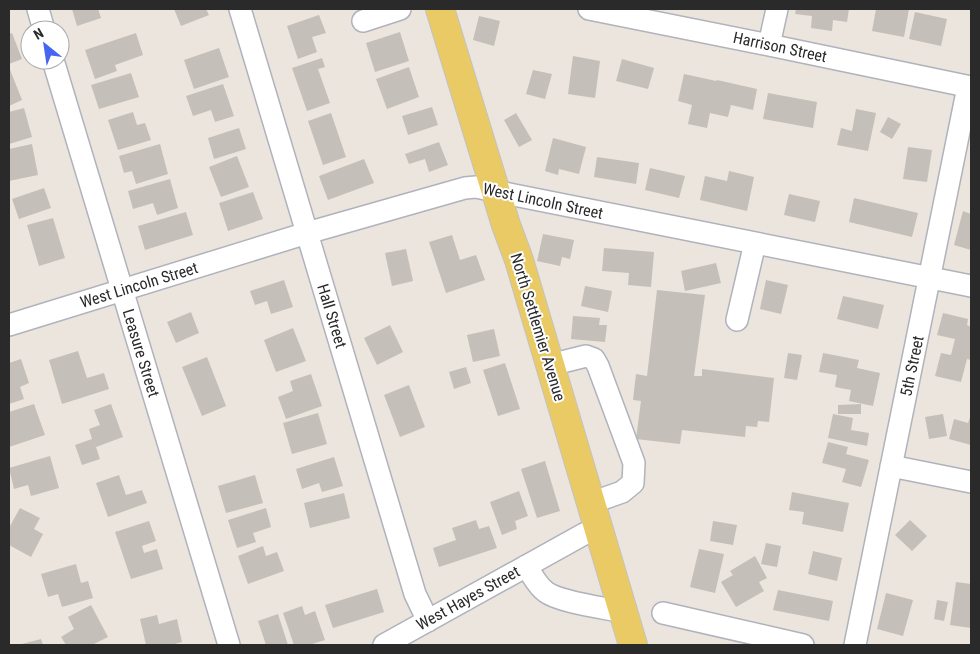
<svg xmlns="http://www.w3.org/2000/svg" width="980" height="654" font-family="'Roboto Condensed',sans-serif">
<rect width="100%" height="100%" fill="#ebe5dd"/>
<path fill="#c4bfb8" d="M72 9H98L101 18 77 26Z
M174 9H206L209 15 181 26Z
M796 9H849L847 22 833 20 832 31 811 28 812 16 795 14Z
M876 9H909L904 37 872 31Z
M915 12 947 19 941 46 909 39Z
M319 15 326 33 312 37 317 52 298 59 287 26Z
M479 16 500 21 494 46 473 40Z
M400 32 409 61 375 72 366 43Z
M12 33 22 59 9 64V34Z
M136 33 143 55 115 65 117 71 95 79 85 50Z
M219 48 229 77 194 89 184 60Z
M573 56 600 61 595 98 568 94Z
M322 58 325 67 318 69 330 103 307 111 292 68Z
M622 59 654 68 648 89 616 81Z
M9 67 22 100 9 106Z
M409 67 419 97 387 109 376 79Z
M533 70 552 74 545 99 526 94Z
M131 73 139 97 99 109 91 85Z
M684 74 716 81 717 80 757 89 753 110 731 105 728 117 710 113 707 128 688 124 692 105 678 101Z
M223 84 234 116 215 122 211 110 193 116 186 96Z
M768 93 817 102 813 128 763 119Z
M432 107 438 125 408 135 402 116Z
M24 108 32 137 9 144V112Z
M856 109 876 113 868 151 837 145 841 128 852 131Z
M133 112 137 125 145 123 151 140 118 150 108 120Z
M331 113 346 157 323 165 308 121Z
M516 113 532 140 519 147 504 120Z
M888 117 901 124 892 139 880 132Z
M239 128 246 149 214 159 208 138Z
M553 138 586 147 579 174 559 169 558 175 545 171Z
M439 142 448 165 429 172 425 159 409 164 405 154Z
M32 144 38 175 9 181V149Z
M160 144 168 174 136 184 132 171 124 173 119 156Z
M908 147 932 150 927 182 903 179Z
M237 156 249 187 221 197 209 167Z
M597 157 639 163 636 184 594 177Z
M364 159 374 183 328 200 319 176Z
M650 168 685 176 679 198 645 190Z
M729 171 754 177 747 211 700 200 705 176 727 181Z
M170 179 178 208 157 215 153 203 133 209 128 191Z
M44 188 51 208 19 219 12 199Z
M253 192 263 219 228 231 219 203Z
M789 194 820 201 815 222 784 215Z
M854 198 918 213 912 237 849 222Z
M963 211 971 214V250L954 245Z
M186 212 193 235 145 250 138 226Z
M53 218 65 258 39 266 27 225Z
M543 234 574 240 570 259 562 257 560 266 537 261Z
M452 235 460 260 476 255 485 280 446 293 429 242Z
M604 248 654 252 651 287 628 285 629 273 602 271Z
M406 249 413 281 392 286 385 253Z
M716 263 721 283 685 291 681 271Z
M284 280 293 307 271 314 267 301 255 305 250 291Z
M766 280 788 285 781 314 760 309Z
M585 286 612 291 608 312 581 306Z
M657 290 705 295 694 376H702V369L774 378 769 422 758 421 757 427 746 426 745 437 682 430 680 444 636 439 641 401 633 400 636 374 647 376Z
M843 296 884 305 878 329 837 319Z
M191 312 199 333 176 343 167 322Z
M943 313 968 319 967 325 971 327V360L967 359 961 382 935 376 941 353 951 355 955 339 937 335Z
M573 316 600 318 599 325H607L605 342 571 339Z
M390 325 403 352 377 365 364 338Z
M293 328 306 361 276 372 264 340Z
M494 329 500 356 473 362 467 335Z
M78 351 87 378 104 373 109 389 62 404 49 360Z
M788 353 802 355 797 380 784 378Z
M823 353 859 360 857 368 880 373 873 406 849 401 851 390 835 387 837 375 819 372Z
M207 357 226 406 202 416 182 367Z
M21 359 29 383 20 387 24 399 9 404V363Z
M505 363 520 409 498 416 483 370Z
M466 367 471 383 454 389 449 372Z
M311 374 322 406 286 419 278 397 293 391 290 381Z
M409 385 425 427 400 437 384 395Z
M34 404 45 435 9 447V412Z
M111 404 123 437 96 447 100 459 82 465 75 445 92 439 89 429 100 425 94 410Z
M861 404V414H838V405Z
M318 413 327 444 292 454 283 423Z
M833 414 853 418 851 430 869 433 867 446 828 438Z
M943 414 947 436 929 439 925 417Z
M971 414V445L949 439 954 419 968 423Z
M828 442 848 447 846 454 869 460 861 487 842 482 846 469 822 463Z
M50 456 59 488 31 496 28 485 14 489 9 468Z
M334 457 343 486 322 492 319 483 302 489 296 469Z
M545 461 560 511 537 518 521 469Z
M119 475 126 495 142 490 147 503 108 517 96 483Z
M255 475 263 503 226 513 218 486Z
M519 491 528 516 515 521 517 529 502 535 490 502Z
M792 492 849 503 843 532 802 524 804 512 789 510Z
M344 493 350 518 310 528 304 503Z
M20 508 40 518 34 529 43 534 31 557 9 545V526H10Z
M266 508 271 527 253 533 256 542 237 548 228 520Z
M476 520 479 529 489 526 497 548 439 567 433 548 456 540 452 528Z
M910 520 927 536 912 551 895 535Z
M149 521 156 541 142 546 144 553 157 549 163 569 131 579 115 532Z
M713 521 737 525 733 545 710 541Z
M766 543 781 546 777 567 761 564Z
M263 546 266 556 277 552 284 571 248 584 238 556Z
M699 549 724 554 715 593 690 587Z
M813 551 842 558 837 581 808 574Z
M755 556 767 578 759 582 764 591 736 607 721 582 733 575 730 571Z
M76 564 81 583 88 581 93 598 62 607 58 594 48 597 41 574Z
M956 582 971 584V628L950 625Z
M377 589 384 612 333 628 325 605Z
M778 590 833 601 829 621 773 610Z
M886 593 913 600 903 636 877 629Z
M937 600 948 602 944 621 934 619Z
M91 605 108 637 92 645H66L61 637 74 629 68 617Z
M302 606 305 615 315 611 325 640 309 645H294L283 613Z
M278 614 288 645H266L258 621Z
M157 615 159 624 177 619 182 642 171 645H146L140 619Z
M41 639 43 645H18Z"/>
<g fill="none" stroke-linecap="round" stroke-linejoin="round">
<defs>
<path id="minor" d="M38 9 44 30
M240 9 415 594 428 621
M589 9 769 45 971 87
M363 21 400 9
M769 45 777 9
M53 60 229 645
M737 320 755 243
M9 325 307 233 465 188 476 187 514 195 971 286
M550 365 586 356 594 359 598 366 634 463 633 483 622 492 591 503
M891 466 971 482
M526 566C532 574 537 586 546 592 559 602 605 608 623 612
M663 613 803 645
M384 645 584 534 599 528
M855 645 968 87"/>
<path id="major" d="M440 9 506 225 519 260 633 645"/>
</defs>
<use href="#minor" stroke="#b0b3bd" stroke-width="24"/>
<use href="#major" stroke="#c3c3c3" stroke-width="30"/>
<use href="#minor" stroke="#fff" stroke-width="21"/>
<use href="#major" stroke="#e9ca65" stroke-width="28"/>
</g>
<g text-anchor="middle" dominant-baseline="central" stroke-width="4" stroke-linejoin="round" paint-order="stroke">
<g font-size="16" fill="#2a2a2a" stroke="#fff">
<text transform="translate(780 47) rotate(12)">Harrison Street</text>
<text transform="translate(543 201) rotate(12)">West Lincoln Street</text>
<text transform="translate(139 285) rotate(-17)">West Lincoln Street</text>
<text transform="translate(332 316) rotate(73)">Hall Street</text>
<text transform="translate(538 327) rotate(73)">North Settlemier Avenue</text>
<text transform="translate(141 353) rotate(73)">Leasure Street</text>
<text transform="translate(912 366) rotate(-78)">5th Street</text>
<text transform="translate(468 598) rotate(-29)">West Hayes Street</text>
</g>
</g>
<rect width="980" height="654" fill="none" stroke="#2a2a2a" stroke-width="20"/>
<g transform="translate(45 45) rotate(330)"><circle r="24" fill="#ffffff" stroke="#aaaaaa"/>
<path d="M0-4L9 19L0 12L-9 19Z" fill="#4665f0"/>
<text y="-8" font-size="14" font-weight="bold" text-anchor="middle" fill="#2a2a2a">N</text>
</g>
</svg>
